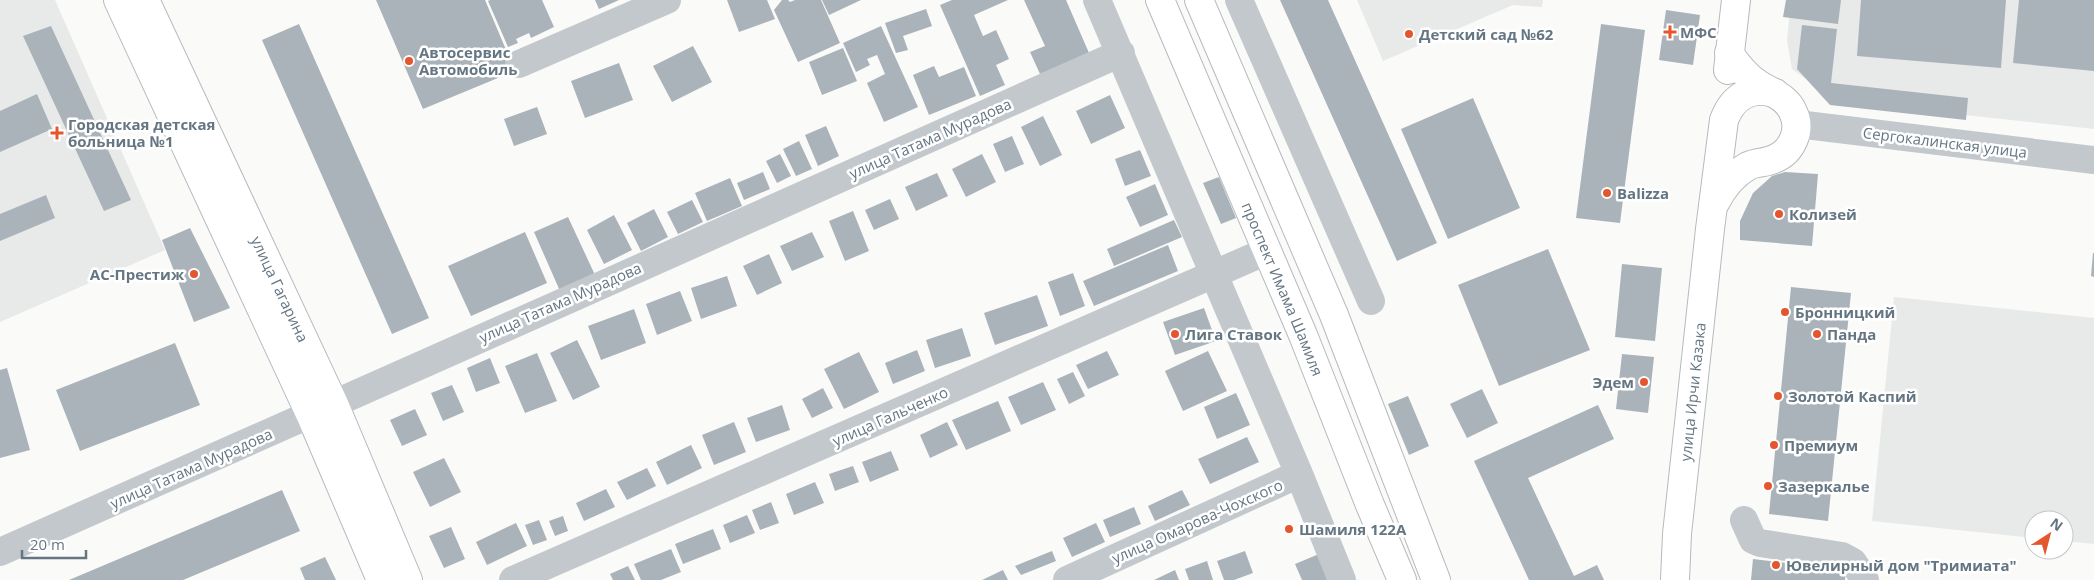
<svg xmlns="http://www.w3.org/2000/svg" width="2094" height="580" font-family="'Open Sans',sans-serif">
<rect width="100%" height="100%" fill="#fafaf8"/>
<path fill="#e8e9e9" d="M0 0H55L165 250 0 322Z
M1357 0H1543L1542 7 1513 5 1383 61Z
M1791 0H2094V129L1837 101 1792 69 1787 41Z
M1894 297 2094 318V544L2064 541V520H2034V538L1872 521Z"/>
<path fill="#aab3b9" d="M376 0H485L515 71 423 109Z
M490 0H542L554 27 531 38 529 33 516 39 518 43 508 47 488 1Z
M595 0H619L599 9Z
M727 0H767L775 19 739 32Z
M782 0H788L790 2 795 0H821L840 43 798 62 774 10Z
M822 0H861L829 15Z
M952 0H1008L974 15 983 36 996 30 1009 59 996 65 1005 85 980 96 940 5Z
M1024 0H1066L1089 53 1040 74 1030 52 1045 46Z
M1280 0H1328L1437 243 1397 261Z
M1786 0H1841L1838 24 1783 17Z
M1861 0H2006L2001 68 1857 56Z
M2019 0H2094V71L2013 63Z
M926 9 932 26 903 36 908 50 896 53 885 23Z
M1666 10 1700 15 1693 65 1659 60Z
M299 24 429 318 392 334 262 40Z
M1601 24 1645 30 1620 223 1576 218Z
M1802 25 1837 29 1831 83 1968 98 1966 120 1830 105 1797 69Z
M51 26 131 200 104 211 23 36Z
M881 26 918 107 884 122 867 83 885 74 877 55 867 59 870 65 856 72 843 43Z
M693 46 712 82 672 102 653 66Z
M843 48 857 81 822 95 809 62Z
M619 63 633 100 585 118 571 81Z
M934 66 939 77 964 67 976 96 929 115 913 75Z
M37 94 52 129 0 152V111Z
M1110 95 1125 128 1091 144 1076 111Z
M1473 98 1520 208 1448 239 1401 129Z
M537 107 547 134 514 146 504 119Z
M1043 116 1062 155 1040 166 1021 127Z
M826 126 839 156 818 166 805 135Z
M1012 136 1024 164 1005 172 993 144Z
M799 141 812 169 796 176 783 149Z
M1140 150 1151 176 1125 186 1115 159Z
M780 154 791 176 777 183 766 161Z
M982 154 996 182 966 197 952 169Z
M763 172 770 189 744 200 737 183Z
M1785 172 1818 174 1812 246 1740 240V221L1753 193 1772 176Z
M937 173 948 196 916 211 905 187Z
M1219 177 1236 218 1221 224 1203 183Z
M730 178 742 206 707 221 695 193Z
M1155 184 1168 215 1140 227 1126 197Z
M46 195 55 218 0 241V214Z
M890 199 899 219 874 230 865 210Z
M692 200 703 222 678 234 667 212Z
M654 209 668 237 641 251 627 223Z
M853 211 869 251 845 261 829 221Z
M614 215 632 250 604 264 587 230Z
M568 217 595 275 560 291 534 232Z
M1174 220 1182 237 1114 266 1107 249Z
M190 228 230 308 194 322 162 240Z
M525 232 547 283 471 316 448 266Z
M812 232 824 257 792 271 780 246Z
M1168 245 1178 271 1094 306 1083 281Z
M1548 249 1590 350 1499 386 1458 285Z
M2093 253H2094V277L2091 276Z
M769 254 782 283 757 295 743 266Z
M1622 264 1662 268 1655 341 1615 337Z
M1073 273 1085 306 1060 316 1048 282Z
M727 276 737 306 701 319 691 288Z
M1791 287 1851 293 1828 521 1769 514Z
M680 291 692 321 657 335 646 304Z
M1037 295 1048 326 995 345 984 313Z
M1204 308 1216 341 1175 355 1163 322Z
M634 309 646 343 601 360 588 326Z
M962 328 971 356 935 368 926 340Z
M577 340 600 387 573 400 550 353Z
M175 343 200 405 80 451 56 390Z
M917 350 925 371 893 384 885 363Z
M1107 351 1119 375 1088 389 1076 365Z
M1208 351 1227 391 1183 411 1165 371Z
M859 352 879 392 844 409 824 369Z
M537 353 557 401 525 413 505 366Z
M1622 354 1654 357 1648 413 1616 409Z
M490 358 500 383 476 392 467 368Z
M7 368 30 450 0 458V370Z
M1073 372 1085 396 1069 404 1057 379Z
M1043 382 1056 410 1021 425 1008 397Z
M452 385 464 412 443 421 431 393Z
M823 388 833 408 812 418 802 399Z
M1482 389 1498 423 1467 438 1450 404Z
M1236 393 1250 425 1217 439 1204 407Z
M1408 396 1429 446 1409 455 1388 404Z
M998 401 1011 431 966 450 952 420Z
M782 405 790 430 756 442 747 418Z
M1598 405 1614 439 1528 478 1574 576 1597 565 1604 580H1529L1474 461Z
M415 409 427 435 402 446 390 420Z
M734 422 746 452 714 465 702 435Z
M947 422 958 445 930 458 920 435Z
M1247 437 1259 462 1210 484 1198 459Z
M691 445 702 468 667 485 656 462Z
M891 451 899 470 870 482 862 462Z
M444 458 461 492 430 507 413 472Z
M853 466 859 482 835 491 829 474Z
M647 468 656 486 627 500 617 482Z
M815 482 824 503 794 515 786 494Z
M606 489 615 507 584 521 576 503Z
M282 490 300 531 183 580H69Z
M1182 490 1190 505 1155 521 1148 506Z
M771 502 779 523 760 530 752 510Z
M1134 507 1141 524 1110 537 1103 520Z
M747 515 755 533 730 543 723 525Z
M563 516 568 531 555 536 549 521Z
M539 520 547 540 533 545 525 525Z
M516 523 527 546 487 565 476 542Z
M1096 523 1105 542 1072 557 1063 538Z
M451 527 465 559 444 568 429 536Z
M713 529 721 549 683 564 675 544Z
M671 549 681 572 661 580H641L634 564Z
M1052 551 1056 561 1021 575 1015 566Z
M1245 551 1253 573 1234 580H1224L1217 561Z
M1319 554 1330 580H1302L1295 564Z
M325 557 336 580H305L300 568Z
M1753 559 1846 570 1845 580H1751Z
M1207 561 1213 580H1189L1185 569Z
M628 566 635 580H613L610 574Z
M1003 570 1008 580H982Z
M1175 570 1179 580H1154Z"/>
<g fill="none" stroke-linecap="round" stroke-linejoin="round">
<defs>
<g id="major">
<path d="M118 0 311 416 381 580"/>
<path id="s1" d="M145 0 334 404 408 580"/>
<path id="s2" d="M1160 0 1303 335 1370 505 1402 580"/>
<path d="M1199 0 1334 315 1436 580"/>
<path d="M1728 70 1736 0"/>
<path d="M1715 203C1722 189 1734 174 1748 166 1756 162 1766 163 1774 159 1792 152 1802 130 1793 112 1787 97 1770 92 1758 84 1746 76 1737 65 1729 53"/>
<path id="s3" d="M1675 580 1677 534 1710 229 1724 120C1733 96 1751 86 1775 93"/>
</g>
</defs>
<use href="#major" stroke="#b5babe" stroke-width="30"/>
<path stroke="#c3c8cc" stroke-width="28" d="M1097 0 1299 474 1342 580
M1239 0 1371 301
M519 64 667 0
M1797 124 2094 160
M1744 520 1753 540 1760 543 1842 556 1853 562 1865 580
M0 552C375 388 747 219 1121 53
M513 580 1267 251
M1067 580 1299 474"/>
<use href="#major" stroke="#fff" stroke-width="28"/>
</g>
<g fill="#e4572e" stroke="#fff" stroke-width="2">
<path d="M1667.5 24.5h5v5h5v5h-5v5h-5v-5h-5v-5h5z"/>
<circle cx="1409" cy="34" r="5"/>
<circle cx="409" cy="61" r="5"/>
<path d="M54.5 125.5h5v5h5v5h-5v5h-5v-5h-5v-5h5z"/>
<circle cx="1607" cy="193" r="5"/>
<circle cx="1779" cy="214" r="5"/>
<circle cx="194" cy="274" r="5"/>
<circle cx="1785" cy="312" r="5"/>
<circle cx="1175" cy="334" r="5"/>
<circle cx="1817" cy="334" r="5"/>
<circle cx="1644" cy="382" r="5"/>
<circle cx="1778" cy="396" r="5"/>
<circle cx="1774" cy="445" r="5"/>
<circle cx="1768" cy="486" r="5"/>
<circle cx="1289" cy="529" r="5"/>
<circle cx="1776" cy="565" r="5"/>
</g>
<g text-anchor="middle" dominant-baseline="central" stroke-width="5" stroke-linejoin="round" paint-order="stroke">
<g font-size="15" font-weight="bold" fill="#657683" stroke="#fff" text-anchor="start">
<text x="1680" y="32">МФС</text>
<text x="1419" y="34">Детский сад №62</text>
<text x="419" y="52">Автосервис<tspan x="419" dy="17">Автомобиль</tspan></text>
<text x="68" y="124">Городская детская<tspan x="68" dy="17">больница №1</tspan></text>
<text x="1617" y="193">Balizza</text>
<text x="1789" y="214">Колизей</text>
<text x="184" y="274" text-anchor="end">АС-Престиж</text>
<text x="1795" y="312">Бронницкий</text>
<text x="1185" y="334">Лига Ставок</text>
<text x="1827" y="334">Панда</text>
<text x="1634" y="382" text-anchor="end">Эдем</text>
<text x="1788" y="396">Золотой Каспий</text>
<text x="1784" y="445">Премиум</text>
<text x="1778" y="486">Зазеркалье</text>
<text x="1299" y="529">Шамиля 122А</text>
<text x="1786" y="565">Ювелирный дом "Тримиата"</text>
</g>
<g font-size="15" fill="#657683" stroke="#fff">
<text transform="translate(930 138) rotate(-24)">улица Татама Мурадова</text>
<text transform="translate(1945 142) rotate(7)">Сергокалинская улица</text>
<text stroke="none"><textPath href="#s1" startOffset="319">улица Гагарина</textPath></text>
<text stroke="none"><textPath href="#s2" startOffset="314">проспект Имама Шамиля</textPath></text>
<text transform="translate(560 302) rotate(-24)">улица Татама Мурадова</text>
<text stroke="none"><textPath href="#s3" startOffset="189">улица Ирчи Казака</textPath></text>
<text transform="translate(890 416) rotate(-24)">улица Гальченко</text>
<text transform="translate(191 468) rotate(-24)">улица Татама Мурадова</text>
<text transform="translate(1197 521) rotate(-24)">улица Омарова-Чохского</text>
</g>
</g>
<g transform="translate(2049 535) rotate(36)"><circle r="24" fill="#ffffff" stroke="#c1c8cd"/>
<path d="M0-4L9 19L0 12L-9 19Z" fill="#e4572e"/>
<text y="-8" font-size="14" font-weight="bold" text-anchor="middle" fill="#657683">N</text>
</g>
<path d="M22 550v8h64v-8" fill="none" stroke="#657683" stroke-width="2.5"/>
<text x="30" y="550" font-size="15" fill="#657683" stroke="#ffffff" stroke-width="4" paint-order="stroke">20 m</text>
</svg>
